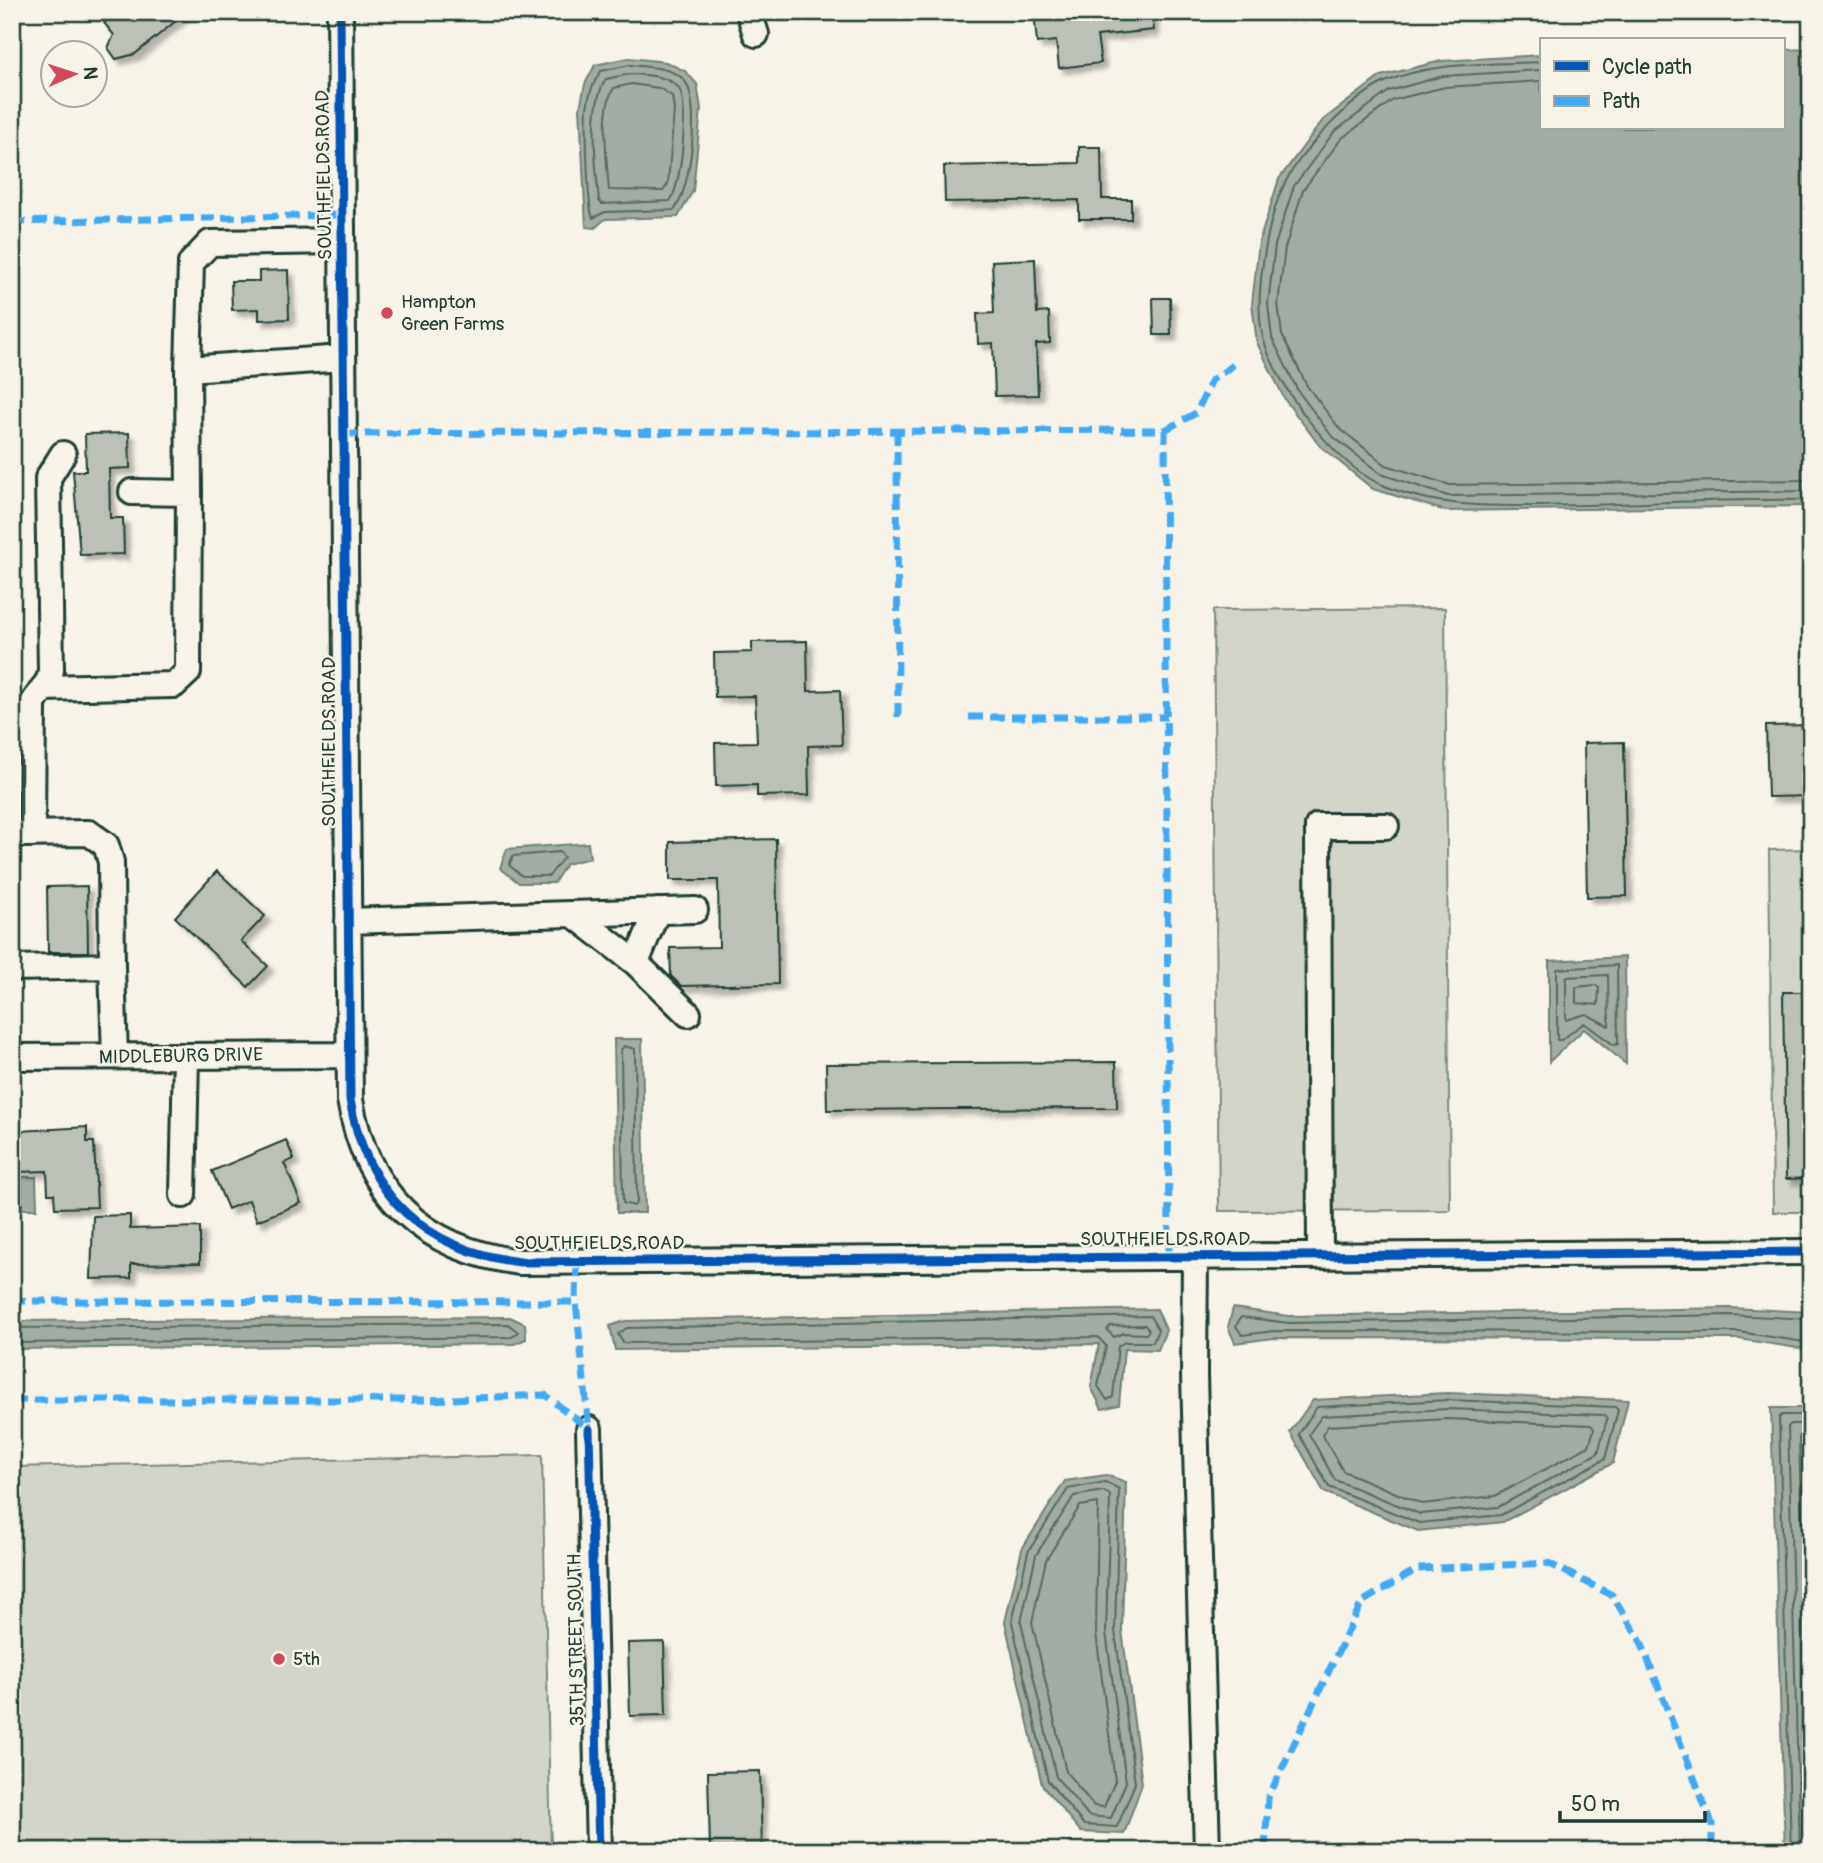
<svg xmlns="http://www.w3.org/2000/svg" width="1823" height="1863" font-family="Pangolin,sans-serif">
<defs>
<filter id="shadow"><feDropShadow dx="5.5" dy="5.5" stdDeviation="2" flood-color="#0004"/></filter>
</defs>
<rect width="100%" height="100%" fill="#f7f3e8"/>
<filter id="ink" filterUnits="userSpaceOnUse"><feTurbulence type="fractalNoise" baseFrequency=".0143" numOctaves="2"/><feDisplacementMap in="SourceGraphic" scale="14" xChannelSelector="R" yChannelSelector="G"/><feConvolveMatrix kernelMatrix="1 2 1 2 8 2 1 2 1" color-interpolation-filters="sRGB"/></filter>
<g filter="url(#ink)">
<path fill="#d3d5ca" stroke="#79897f" stroke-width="2" d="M1445 608 1450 1210 1219 1211 1213 610Z
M1811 849V1212H1773L1769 850Z
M542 1455 551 1851H12V1467Z"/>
<path fill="#a4ada3" stroke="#6f8077" stroke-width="2" d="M1811 49V506L1446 511 1373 489 1320 446 1285 400 1257 343 1252 304 1259 242 1279 179 1323 120 1381 76 1441 61 1541 55V128H1783V50Z
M629 58 666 62 685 71 697 84 701 109 693 191 678 217 605 219 595 228 586 227 580 108 585 84 595 65Z
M588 843 590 858 566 864 554 883H519L500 868 507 849Z
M1625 957 1626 1064 1584 1029 1549 1062V961Z
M614 1039H642L645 1213H617Z
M21 1177H36L37 1209H22Z
M1233 1308 1289 1316 1730 1308 1811 1312V1350L1739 1339 1274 1338 1235 1343 1228 1327Z
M1157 1309 1166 1330 1158 1350 1124 1349 1119 1405 1102 1409 1091 1387 1099 1344 615 1350 610 1326 625 1321Z
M510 1317 525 1324 526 1339 514 1344 12 1349V1321Z
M1447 1393 1628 1400 1613 1463 1503 1522 1418 1531 1324 1492 1290 1432 1313 1400Z
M1771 1408H1811V1851H1785Z
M1106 1475 1126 1482 1122 1630 1142 1784 1124 1834 1081 1832 1042 1785 1005 1622 1022 1549 1065 1481Z"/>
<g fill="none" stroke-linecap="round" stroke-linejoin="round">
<path stroke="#546a60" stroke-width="2" d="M1541 62C1490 65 1433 61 1385 82 1352 97 1303 149 1286 181 1267 217 1252 303 1264 341 1278 388 1334 462 1378 483 1441 512 1514 506 1582 505 1658 503 1735 498 1811 500
M630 65C647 67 669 66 683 79 702 96 691 192 674 210L605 212 593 218C587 207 586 124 587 108 589 94 593 82 601 71Z
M1541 70 1443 76 1389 91 1334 132 1294 186 1275 245 1268 304 1272 338 1298 391 1331 435 1381 474 1448 496 1811 491
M630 74C645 75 665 75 677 86 691 98 681 188 670 201L602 204 599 201C596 169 588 105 606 79Z
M1541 81 1445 87 1393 100 1341 139 1303 190 1285 248 1278 304 1282 335 1307 386 1339 428 1386 465 1450 485 1811 480
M631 84 659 88 672 96 674 110 668 184 663 191 609 190C607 166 600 107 614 88Z
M560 852 564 857 549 876H522L509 865 513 856Z
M1617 965 1618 1044 1614 1045 1584 1023 1561 1040H1557V969Z
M1608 975 1609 1026 1586 1014 1566 1020V977Z
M1596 985 1599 988 1598 1005 1576 1003V987Z
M624 1046 635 1049 637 1202 634 1206 623 1203 621 1050Z
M1150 1316 1158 1330 1153 1342H1125L1118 1346 1113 1397 1107 1400 1098 1386 1106 1346 1098 1337 623 1343 618 1334 627 1328Z
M1811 1319 1730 1315 1289 1323 1241 1317 1236 1326 1242 1335 1274 1331 1739 1332 1811 1343
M1145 1325 1149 1330 1146 1334 1124 1333 1114 1337 1107 1330 1110 1326Z
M12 1328 508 1324 518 1332 512 1337 12 1343
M1448 1400 1615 1407 1618 1410 1605 1459 1501 1515 1419 1523 1329 1487 1299 1434 1317 1407Z
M1447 1409 1604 1415 1607 1419 1598 1453 1498 1507 1420 1514 1335 1480 1309 1434 1322 1416Z
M1447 1419 1591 1425 1594 1429 1589 1446 1495 1496 1422 1504 1343 1471 1322 1435 1328 1426Z
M1811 1434H1801L1799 1438 1811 1843
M1105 1482 1119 1489 1115 1631 1135 1783 1117 1827 1084 1825 1048 1781 1012 1622 1028 1552 1068 1489Z
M1103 1491 1110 1495 1106 1632 1126 1782 1111 1818 1089 1816 1056 1777 1021 1622 1036 1555 1074 1496Z
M1098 1503 1096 1633 1115 1781 1104 1807 1094 1806 1066 1772 1032 1622 1046 1560 1080 1506Z
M1791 1851 1779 1418 1782 1415H1811
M1800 1851 1788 1427 1791 1424H1811"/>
</g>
<path fill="#bbc1b6" stroke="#1f3d34" stroke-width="2" filter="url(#shadow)" d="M139 12H187L135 54 116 59 108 48 114 35 104 23 116 14 135 22Z
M1034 12H1152L1154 30 1097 36 1101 63 1059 68 1056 41 1037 43Z
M1079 147H1101L1102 199H1131V219H1079V200L945 202 944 166 1079 163Z
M1035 259 1037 313 1049 312 1050 343 1036 344 1038 395 995 396 993 343 978 344 977 314 994 313 992 261Z
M288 270 289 319 259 320V309L232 310 231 281H259V271Z
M1153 298H1170L1171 335H1154Z
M129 433 130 468 109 469 110 518H123L124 554 80 555 73 471H86L85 434Z
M807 641 808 691 840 690 842 745 808 746 809 795 757 796V785L716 786 715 743 757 742 755 696 715 697 714 653 752 652V642Z
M1810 725 1811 796 1768 797 1766 726Z
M1624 742 1627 896 1587 897 1584 743Z
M776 839 778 984 681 986 671 976 670 948 719 947 718 880H670V842Z
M217 871 265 916 241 941 268 966 248 987 175 917Z
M87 886 88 952H48L47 887Z
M1783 992H1811V1178L1786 1179Z
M1116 1062 1117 1108 827 1110 826 1064Z
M87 1127V1142H94L97 1207 55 1208 54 1194H48L47 1171 18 1172 17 1160H12V1140L20 1139V1131Z
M286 1140 294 1159 284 1163 301 1203 257 1221 249 1200 228 1209 212 1171Z
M130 1215V1229L200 1227V1263L131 1264V1278L91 1279 93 1216Z
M664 1642 666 1715 630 1716 628 1643Z
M760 1771 762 1851H710L708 1772Z"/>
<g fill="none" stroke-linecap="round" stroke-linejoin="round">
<defs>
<path id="minor" d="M340 12 350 1100C366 1195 424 1250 520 1262L1811 1252
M749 12 756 34
M342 241 210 243 191 263 188 369 343 358
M132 492 189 493 188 369
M43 688 174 685 188 672 189 493
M12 834 89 833 106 845 111 862 112 966
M32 834 33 703 49 680 51 670 48 478 63 454
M573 914 636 963 688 1014
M348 921 695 910
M636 963 657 911
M12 968 112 966 115 1056
M12 1057 349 1055
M183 1195 186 1056
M1320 1256 1318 826H1386
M1195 1257 1194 1375 1207 1851
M589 1429 599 1851"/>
</defs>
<use href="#minor" stroke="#1f3d34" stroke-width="30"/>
<use href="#minor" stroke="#f7f3e8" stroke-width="24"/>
<path stroke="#3fa9f5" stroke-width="7" stroke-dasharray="14 7" stroke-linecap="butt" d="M12 222 342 215
M897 430 898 721
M1165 430 1196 413 1212 380 1238 362
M344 434 1165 430 1169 1257
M969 717H1167
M577 1263 576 1302 589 1429
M12 1301 576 1302
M12 1400H427L545 1395 589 1429
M1265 1851 1268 1798 1362 1602 1417 1569 1548 1563 1612 1595 1641 1642 1712 1824V1851"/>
<defs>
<path id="cycleway" d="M340 12 350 1100C366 1195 424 1250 520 1262L1811 1252
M589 1429 599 1851"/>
</defs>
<use href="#cycleway" stroke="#f7f3e8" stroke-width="13"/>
<use href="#cycleway" stroke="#0057b8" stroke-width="9"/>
</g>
</g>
<g fill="#d1495b" stroke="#f7f3e8" stroke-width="2.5">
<circle cx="387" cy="313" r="7"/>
<circle cx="279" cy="1659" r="7"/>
</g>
<g text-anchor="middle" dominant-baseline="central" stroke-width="5" stroke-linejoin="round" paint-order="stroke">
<g font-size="19" fill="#1f3d34" stroke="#f7f3e8">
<text transform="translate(324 175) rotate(-91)">SOUTHFIELDS ROAD</text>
<text transform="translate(329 742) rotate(-90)">SOUTHFIELDS ROAD</text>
<text transform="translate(181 1056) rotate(-1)">MIDDLEBURG DRIVE</text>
<text x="1165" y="1239">SOUTHFIELDS ROAD</text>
<text x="599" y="1243">SOUTHFIELDS ROAD</text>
<text transform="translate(576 1640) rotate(-91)">35TH STREET SOUTH</text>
</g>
<g font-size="19" fill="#1f3d34" stroke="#f7f3e8" text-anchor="start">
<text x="401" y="302">Hampton<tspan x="401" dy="22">Green Farms</tspan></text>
<text x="293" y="1659">5th</text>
</g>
</g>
<rect width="1823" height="1863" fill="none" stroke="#f7f3e8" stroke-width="42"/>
<rect x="21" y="21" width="1781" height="1821" fill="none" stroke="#1f3d34" stroke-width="2.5" filter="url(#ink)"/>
<rect x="1540" y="38" width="245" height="91" fill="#f7f3e8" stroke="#a1aaa0" stroke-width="2"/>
<rect x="1554" y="61" width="35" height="10" fill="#0057b8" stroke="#a1aaa0" stroke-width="2"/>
<text x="1602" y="74" font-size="21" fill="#1f3d34">Cycle path</text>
<rect x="1554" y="96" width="35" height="10" fill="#3fa9f5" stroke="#a1aaa0" stroke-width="2"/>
<text x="1602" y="108" font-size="21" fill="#1f3d34">Path</text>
<g transform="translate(74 74) rotate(87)"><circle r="33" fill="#f7f3e8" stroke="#a1aaa0" stroke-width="2"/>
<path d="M0-5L12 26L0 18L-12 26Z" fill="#d1495b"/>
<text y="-10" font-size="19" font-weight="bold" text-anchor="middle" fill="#1f3d34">N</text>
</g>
<path d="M1560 1811v10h145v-10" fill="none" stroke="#1f3d34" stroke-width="3.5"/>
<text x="1571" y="1811" font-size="21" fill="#1f3d34" stroke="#f7f3e8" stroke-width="5" paint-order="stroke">50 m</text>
</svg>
